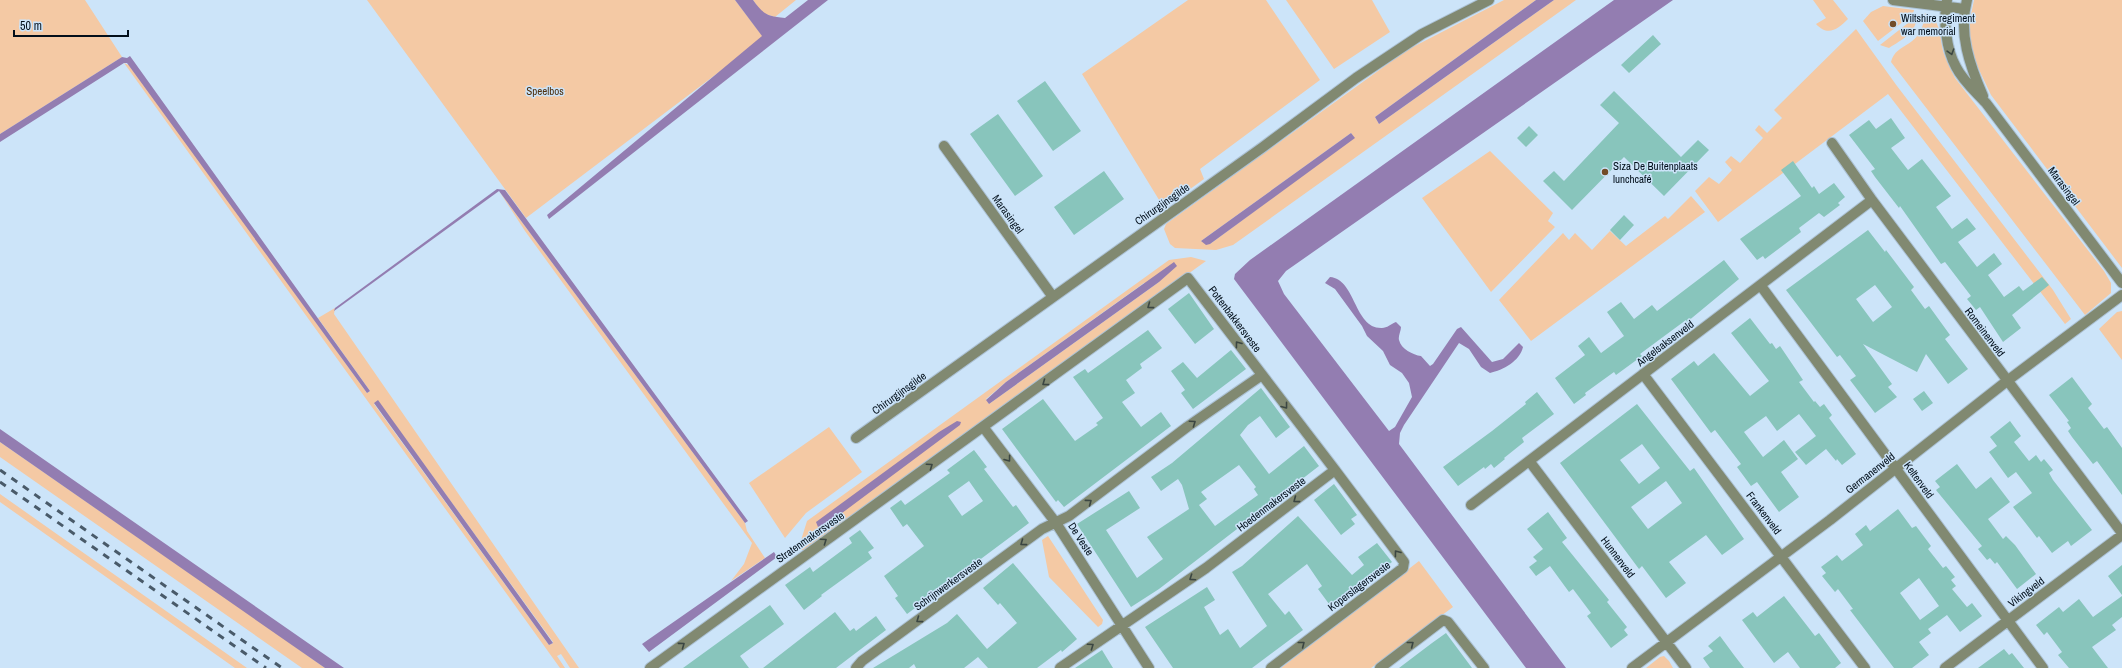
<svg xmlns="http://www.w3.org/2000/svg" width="2122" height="668" font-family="'Archivo Narrow',sans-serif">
<rect width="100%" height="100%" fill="#cce4f9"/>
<path fill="#f4c9a4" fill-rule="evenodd" d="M0 0H85L122 57 0 134Z
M367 0H735L764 38 526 218Z
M753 0H796L775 17 762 13Z
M1188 0H1266L1320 80 1200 169 1204 179 1164 208 1082 74Z
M1286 0H1372L1390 32 1334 69Z
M1504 0H1536L1375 117 1379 124 1554 0H1576L1233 245 1216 250 1175 248 1170 244 1164 229 1166 224 1407 50ZM1351 133 1354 138 1210 244 1201 241Z
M1813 0H1833L1848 19C1838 29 1828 37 1816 24L1826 18Z
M1974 0H2122V268L1991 95 1973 57 1968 29Z
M1883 6 1914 10 1913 14 1878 41 1863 21 1871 12Z
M1925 13C1943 21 1939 38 1944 54 1947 62 1951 70 1955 78L2104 271 2111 283V293L2085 315 1891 62C1896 41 1922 50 1925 13Z
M1917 16C1916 33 1903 39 1889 48L1880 45Z
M1856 29 1897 86 2053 290 2071 319 2065 324 1888 94 1718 222 1695 191 1709 177 1719 184 1732 170 1725 162 1731 156 1740 163 1763 138 1755 130 1759 125 1767 133 1782 118 1774 110Z
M124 63 131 66 367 393 370 391 318 318 335 308 334 314 579 668H570L561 654 557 656 565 668H560ZM378 401 553 642V643L549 645 374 404Z
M1490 151 1553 213 1548 221 1555 227 1491 292 1422 198Z
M499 191 745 523 747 531 765 558 731 581 744 564 752 543 525 231Z
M1691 196 1705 212 1531 341 1499 300 1563 233 1569 240 1575 233 1592 250 1610 231 1626 246 1665 216 1668 219Z
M1191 257 1206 261 805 550H798L807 521 1169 260ZM1159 282 989 404 986 399 1006 382 1144 283Z
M2122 311V360L2099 329 2117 312Z
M829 427 862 472 806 513 785 538 749 483Z
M0 442 283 638 325 668H302L0 457Z
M0 494 247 668H235L0 502Z
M1048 536 1103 620 1102 624 1098 627 1049 577 1042 540Z
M1419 561 1453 607 1371 668H1281Z
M1664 656 1669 661 1673 668H1646L1660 657Z"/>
<path fill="#937db1" d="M735 0H753C764 15 767 16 785 18L808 0H828L549 219 547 215 762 36Z
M1536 0H1554L1379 124 1375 117Z
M1614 0H1673L1286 271 1278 281 1284 294 1389 431 1395 427 1412 397 1409 383 1402 373 1390 365 1383 351 1367 336 1362 326 1335 289 1325 283 1330 277C1356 279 1354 329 1382 328 1387 328 1391 324 1396 322L1401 327C1401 331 1398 336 1399 340 1401 349 1413 355 1421 356L1430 366 1433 364 1457 329 1461 327 1492 362 1503 359 1519 343 1523 347C1520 361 1503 370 1490 373L1481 367 1469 349 1459 343 1404 425 1400 433 1399 444 1566 668H1526L1234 279 1235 274 1250 260Z
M130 56 370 391 367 393 127 63H124L0 142V134L122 57 127 58Z
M1351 133 1355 138 1210 244 1206 245 1201 241Z
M497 189 505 190 748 521 745 523 499 191 334 311 335 308Z
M1174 262 1177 266 1159 282 989 404 986 400 1006 382Z
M378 400 553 643 549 645 374 403Z
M957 421 961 422 960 425 830 522 818 527 816 522 939 432Z
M0 429 344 668H325L0 442Z
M774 552 777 557 649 652 642 644Z"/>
<path fill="#88c5bc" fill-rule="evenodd" d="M1653 35 1661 44 1629 73 1621 65Z
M1045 81 1081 131 1053 151 1017 101Z
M1614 91 1681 157 1698 140 1709 150 1664 196 1624 157 1572 210 1543 181 1554 171 1564 181 1619 123 1600 105Z
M998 114 1043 176 1015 196 970 134Z
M1891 118 1905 138 1891 148 1908 170 1922 159 1951 196 1936 207 1952 229 1967 218 1976 229 1958 242 1977 267 1994 253 2002 264 1988 275 2004 297 2019 286 2023 291 2042 277 2049 285 2012 315 2021 328 2003 342 1980 307 1976 310 1967 299 1971 296 1945 262 1941 264 1900 206 1899 208 1875 177 1871 171 1875 169 1849 135 1869 120 1876 129Z
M1529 126 1538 135 1526 147 1517 138Z
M1793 161 1812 188 1814 186 1819 194 1834 183 1845 197 1838 203 1840 205 1824 217 1819 213 1799 228 1801 232 1765 259 1763 256 1757 260 1740 239 1801 196 1781 170Z
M1104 171 1124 199 1074 235 1054 207Z
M1624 215 1634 225 1620 240 1610 230Z
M1868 230 1885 252 1886 250 1914 287 1911 290 1925 309 1929 306 1950 335 1945 339 1968 369 1948 384 1926 354 1917 372 1863 344 1892 384 1888 387 1897 397 1875 413 1850 380 1856 376 1840 355 1837 357 1786 290ZM1875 285 1892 307 1873 322 1856 299Z
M1724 260 1739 279 1687 322 1686 320 1640 354 1642 356 1616 375 1614 372 1585 393 1586 395 1574 404 1555 378 1585 355 1578 346 1589 337 1601 353 1624 336 1607 312 1621 302 1634 319 1652 305 1657 311Z
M1189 293 1214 329 1195 344 1168 309Z
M1750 318 1770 344 1772 343 1776 349 1780 346 1803 380 1799 382 1814 402 1815 401 1820 407 1824 404 1832 415 1829 418 1856 454 1842 465 1837 459 1836 461 1826 449 1806 465 1795 452 1816 436 1799 414 1777 431 1766 416 1744 432 1763 457 1784 440 1798 459 1781 472 1799 497 1779 512 1757 482 1751 486 1737 467 1741 464 1715 430 1711 433 1671 379 1694 361 1698 366 1714 353 1750 396 1769 381 1731 333Z
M1148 330 1162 348 1140 364 1142 368 1126 380 1135 393 1122 402 1141 427 1161 412 1171 426 1064 507 1058 500 1056 502 1002 429 1043 399 1075 441 1098 425 1096 423 1103 418 1073 377 1085 369 1088 373Z
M1231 350 1246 369 1193 409 1181 393 1185 390 1171 371 1183 362 1197 378Z
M2072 377 2092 404 2088 408 2104 429 2107 427 2122 448V495L2097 461 2093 464 2072 437 2068 431 2071 428 2067 422 2069 421 2049 395Z
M1261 388 1290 427 1276 438 1260 416 1248 425 1240 435 1251 450 1269 474 1304 446 1319 466 1159 589 1131 607 1077 524 1129 491 1140 508 1106 530 1137 578 1163 559 1147 537 1189 509 1182 485 1178 479 1161 491 1151 477 1172 463ZM1239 465 1256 487 1254 489 1258 495 1215 526 1199 505 1207 499 1201 492Z
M1924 391 1933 403 1922 411 1913 399Z
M1537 392 1554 414 1522 438 1524 442 1504 458 1505 459 1494 468 1491 464 1485 469 1484 467 1458 486 1443 467 1492 431 1526 404 1525 402Z
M1637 404 1690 471 1694 468 1744 539 1722 555 1706 535 1669 562 1686 583 1666 598 1642 566 1639 569 1560 463ZM1642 444 1660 468 1639 484 1620 460ZM1666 481 1682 503 1648 529 1631 507Z
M2010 421 2021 436 2014 442 2029 461 2036 455 2041 462 2044 459 2053 470 2049 473 2053 480 2092 530 2071 546 2068 541 2052 553 2039 536 2037 538 2013 507 2032 493 2016 472 2008 478 1989 452 1997 446 1990 437Z
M974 450 987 467 984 469 1013 507 1016 505 1029 523 907 614 895 598 898 596 884 576 924 546 907 524 903 527 890 508 901 500 905 505 950 473 947 470ZM969 481 983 501 962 516 948 496Z
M1957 464 1976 489 1991 477 2010 502 1988 519 2003 539 2006 536 2015 545 2036 574 2017 589 1997 562 1995 564 1990 558 1987 560 1978 549 1982 546 1936 490 1940 487 1935 481Z
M1334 484 1357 515 1351 519 1355 524 1341 535 1314 500Z
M1898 509 1912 528 1916 526 1931 546 1928 549 1943 568 1946 566 1955 577 1951 580 1956 586 1952 589 1967 607 1972 603 1982 616 1960 632 1947 615 1928 629 1931 633 1919 642 1929 655 1912 668H1894L1850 610 1853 609 1838 589 1835 592 1822 576 1826 573 1821 567 1837 555 1842 561 1863 545 1855 534 1866 525 1870 531ZM1919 578 1939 606 1920 620 1900 593Z
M1548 512 1567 538 1562 542 1609 600 1607 602 1627 627 1624 630 1628 635 1611 648 1587 616 1591 613 1573 589 1569 592 1550 566 1536 576 1529 567 1537 561 1533 557 1543 549 1527 529Z
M1298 516 1352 575 1364 565 1358 557 1377 543 1392 562 1332 608 1318 589 1322 586 1307 564 1268 594 1285 615 1289 611 1303 630 1252 668H1173L1145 627 1207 587 1215 600 1204 607 1220 635 1228 629 1240 648 1267 626 1232 572 1242 566Z
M860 530 874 548 868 552 872 558 821 595 822 596 804 610 785 585 810 567 813 572 852 543 849 538Z
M1013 563 1077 639 1062 652 1061 650 1037 668H988L978 657 964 668H916L914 664 909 668H873L947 623 957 614 987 649 1017 623 1000 603 998 605 983 588Z
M2122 565V595L2108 576Z
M1784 596 1815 636 1819 633 1841 663 1835 668H1800L1788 652 1774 663 1742 620 1753 612 1757 617Z
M2122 596V617L2112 625 2116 630 2092 647 2108 668H2069L2058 655 2062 652 2047 632 2044 635 2036 625 2059 607 2063 612 2079 599 2093 617Z
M770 605 784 624 740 656 749 668H683Z
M835 612 850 631 854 628 856 631 876 616 886 630 836 668H763Z
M1446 633 1472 668H1399L1432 643Z
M1720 636 1734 655 1744 668H1710L1703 658 1713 651 1708 646Z
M2004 649 2009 655 2012 653 2024 668H1978Z
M1102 650 1113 668H1075Z"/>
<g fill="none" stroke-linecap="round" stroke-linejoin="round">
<defs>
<path id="minor" d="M1893 0 1965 9
M1947 0C1943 20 1946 49 1956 67 1963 81 1976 92 1986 103L2122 283
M1967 0C1958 33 1970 66 1983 96
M1832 143 1872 200 2122 533
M944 146 1053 297
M1761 286 2043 668
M1643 374 1865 668
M984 428 1056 523 1149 668
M856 438 1263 147 1356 78 1422 34 1489 0
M1530 462 1686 668
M1471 505 1872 200
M650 668 1188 278 1335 470 1206 568 1060 668
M856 668 862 661 1042 529 1069 516 1187 427 1262 375
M1271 668 1403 568 1404 562 1335 470
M1380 668 1443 620 1448 622 1484 668
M1632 668 1830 520 2007 381 2122 295
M1945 668 2122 535"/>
</defs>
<use href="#minor" stroke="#acc2d5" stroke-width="12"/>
<use href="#minor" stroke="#818971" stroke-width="10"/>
<path stroke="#495a69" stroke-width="3" stroke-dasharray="7 7" stroke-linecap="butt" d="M0 470 282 668
M0 482 266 668"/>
</g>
<defs><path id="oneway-chevron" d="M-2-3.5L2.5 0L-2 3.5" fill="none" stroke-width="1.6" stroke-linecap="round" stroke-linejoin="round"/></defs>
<g stroke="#3b4642">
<use href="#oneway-chevron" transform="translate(1951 52) rotate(73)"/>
<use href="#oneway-chevron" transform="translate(1150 306) rotate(144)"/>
<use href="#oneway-chevron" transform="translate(1238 344) rotate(-127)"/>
<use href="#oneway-chevron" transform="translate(1045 383) rotate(144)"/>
<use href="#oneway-chevron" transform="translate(1285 406) rotate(52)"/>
<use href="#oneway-chevron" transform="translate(1193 423) rotate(-35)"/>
<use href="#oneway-chevron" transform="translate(1008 459) rotate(53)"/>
<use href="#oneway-chevron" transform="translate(930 466) rotate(-35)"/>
<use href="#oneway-chevron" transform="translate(1296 500) rotate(143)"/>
<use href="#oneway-chevron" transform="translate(1089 502) rotate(-37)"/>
<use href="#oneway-chevron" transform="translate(824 541) rotate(-35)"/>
<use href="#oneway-chevron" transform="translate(1023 543) rotate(144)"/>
<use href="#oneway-chevron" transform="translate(1397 553) rotate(-127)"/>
<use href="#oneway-chevron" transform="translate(1192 578) rotate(146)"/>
<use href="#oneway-chevron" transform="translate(919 620) rotate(144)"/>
<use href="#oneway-chevron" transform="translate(1302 644) rotate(-38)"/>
<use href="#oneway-chevron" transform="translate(1411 644) rotate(-38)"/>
<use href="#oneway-chevron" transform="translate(682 645) rotate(-36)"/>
<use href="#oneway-chevron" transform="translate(1091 646) rotate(-35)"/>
</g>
<g fill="#724c28" stroke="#cce4f9" stroke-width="1.5">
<circle cx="1893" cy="24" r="4"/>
<circle cx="1605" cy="172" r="4"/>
</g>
<g text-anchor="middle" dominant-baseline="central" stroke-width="3" stroke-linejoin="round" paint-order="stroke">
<g font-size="11" fill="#020f1b" stroke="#cce4f9" text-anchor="start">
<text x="1901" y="18">Wiltshire regiment<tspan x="1901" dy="13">war memorial</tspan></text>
<text x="1613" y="166">Siza De Buitenplaats<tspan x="1613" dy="13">lunchcafé</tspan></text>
</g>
<g font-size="11" fill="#4f2f0d" stroke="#cce4f9">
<text x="545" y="91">Speelbos</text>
</g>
<g font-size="11" fill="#020f1b" stroke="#cce4f9">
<text transform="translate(2064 186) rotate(53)">Marasingel</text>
<text transform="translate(1162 204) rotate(-35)">Chirurgijnsgilde</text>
<text transform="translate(1008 214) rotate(54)">Marasingel</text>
<text transform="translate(1235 319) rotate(53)">Pottenbakkersveste</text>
<text transform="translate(1985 332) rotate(53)">Romeinenveld</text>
<text transform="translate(1665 343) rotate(-37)">Angelsaksenveld</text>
<text transform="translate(899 393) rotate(-36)">Chirurgijnsgilde</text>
<text transform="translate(1870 473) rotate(-38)">Germanenveld</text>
<text transform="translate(1919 480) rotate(54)">Keltenveld</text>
<text transform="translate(1271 504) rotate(-37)">Hoedenmakersveste</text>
<text transform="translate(1764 513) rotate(53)">Frankenveld</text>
<text transform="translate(810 537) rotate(-35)">Stratenmakersveste</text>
<text transform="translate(1081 539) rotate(57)">De Veste</text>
<text transform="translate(1618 557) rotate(53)">Hunnenveld</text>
<text transform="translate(948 584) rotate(-36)">Schrijnwerkersveste</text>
<text transform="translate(1359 586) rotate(-37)">Koperslagersveste</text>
<text transform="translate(2026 592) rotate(-37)">Vikingveld</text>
</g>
</g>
<path d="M14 30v6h114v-6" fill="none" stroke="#020f1b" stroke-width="2"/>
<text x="20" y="30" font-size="12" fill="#020f1b" stroke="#cce4f9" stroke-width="3" paint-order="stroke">50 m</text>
</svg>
